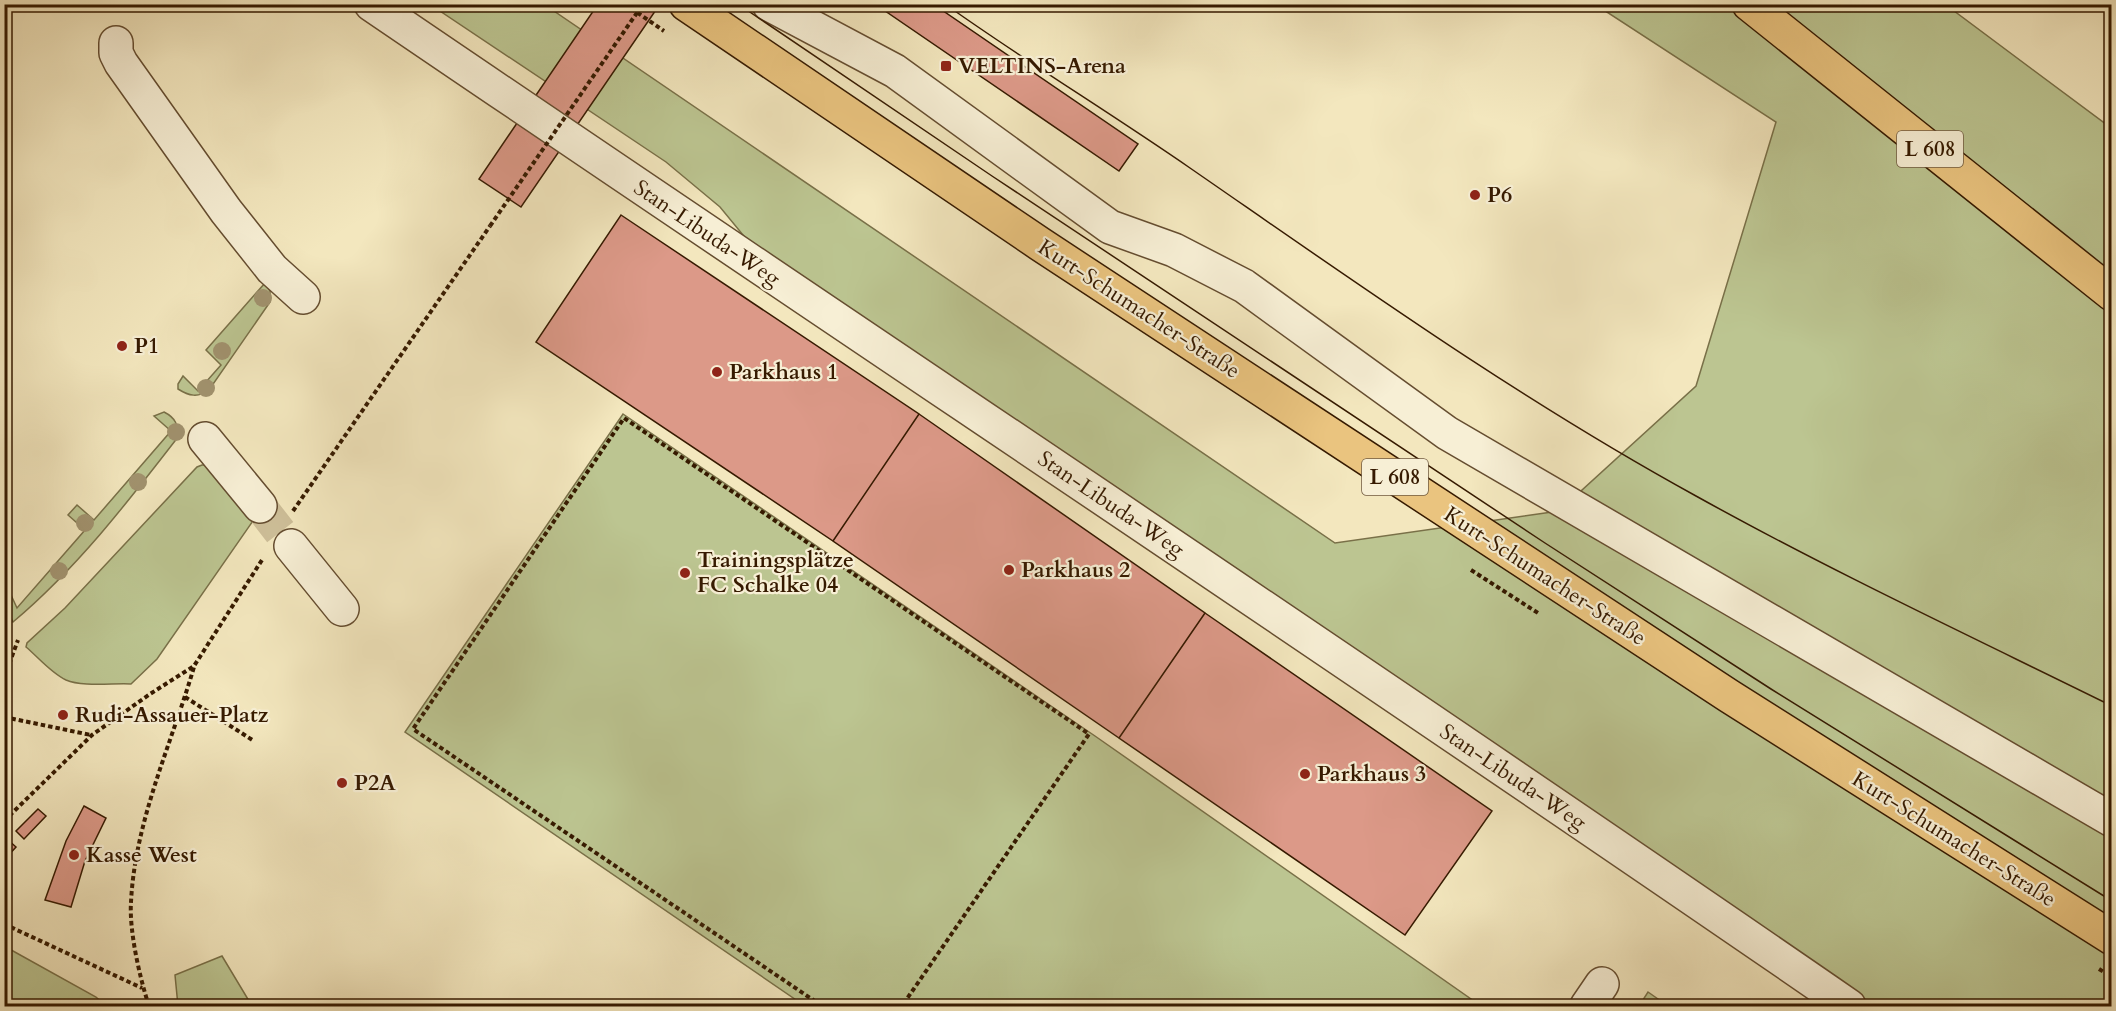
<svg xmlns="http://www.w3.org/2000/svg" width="2116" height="1011" font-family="Cardo,serif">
<rect width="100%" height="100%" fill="#f3e7be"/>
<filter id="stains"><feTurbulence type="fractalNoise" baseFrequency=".00333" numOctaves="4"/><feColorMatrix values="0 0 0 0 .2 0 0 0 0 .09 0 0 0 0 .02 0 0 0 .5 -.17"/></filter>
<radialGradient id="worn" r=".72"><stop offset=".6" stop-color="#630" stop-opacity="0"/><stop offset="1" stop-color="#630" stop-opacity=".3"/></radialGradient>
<path fill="#bcc591" stroke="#797048" stroke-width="1.5" d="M431 5H545L1335 543 1559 511 1696 386 1776 122 1596 5H1946L2111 128V1006H1851L771 269 720 207 666 162Z
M265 283 270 291V302L209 390C198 398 189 396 178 389V384L183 376 198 391 221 365 206 350Z
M164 412C176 418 178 425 178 437 127 503 77 568 13 622L5 605V582L17 608 85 530 68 515 77 505 94 520 171 431 154 416Z
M623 414 1095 736 1481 1006H805L405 732Z
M202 465H205L257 515 157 659 131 684C113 683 82 687 66 680 51 673 38 657 26 647L27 643 65 608 197 467Z
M4 946 96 997 106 1006H5Z
M222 956 249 1001 254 1006H178L175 975Z
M1648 992 1668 1006H1639Z"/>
<path fill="#dc9988" stroke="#361a00" stroke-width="1.5" d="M598 4H660L521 207 479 179Z
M875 4H933L1138 144 1119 171Z
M621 215 919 414 833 541 536 342Z
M919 414 1205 613 1119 738 833 541Z
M1205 613 1492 811 1405 935 1119 738Z
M84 806 106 818 85 861 71 907 45 900 66 841Z
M38 809 46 816 24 839 16 831Z
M7 839 16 847 4 860V842Z"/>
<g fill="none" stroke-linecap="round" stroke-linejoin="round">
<path stroke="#cdbe98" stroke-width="33" stroke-dasharray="33 16" stroke-linecap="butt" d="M260 506 291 546"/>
<defs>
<path id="minor" d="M371 4C863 339 1359 668 1849 1006
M769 4 895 71 1110 227 1174 250 1244 286 1447 433 2112 820
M116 43V53L121 63 226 211 272 269 303 297
M205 439 260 506
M291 546 342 609
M1587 1006 1602 984"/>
<path id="major" d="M686 4 1040 244 1729 696 2112 938
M1749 4 2112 294"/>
</defs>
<use href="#minor" stroke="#654d30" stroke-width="36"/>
<use href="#major" stroke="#361a00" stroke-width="36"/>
<path stroke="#361a00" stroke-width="4" stroke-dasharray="4.5 3" stroke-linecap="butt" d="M625 4 664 31
M293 511 490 226
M1471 570 1538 613
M4 678 18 640
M185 697 254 741
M4 717 91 735
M4 821 92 735 150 694 194 666 262 560
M4 924 142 988
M2099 969 2112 977
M149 1006C140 979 129 931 131 902 135 821 171 745 194 667
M822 1006 413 729 624 418 1089 734 902 1006
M1650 1006 1652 1004 1655 1006"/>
<use href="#minor" stroke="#f7efd5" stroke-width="33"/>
<use href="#major" stroke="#eac47f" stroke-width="33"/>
<path stroke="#361a00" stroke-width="1.5" d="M738 4 992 176 1545 543 1771 689 2112 901
M945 4C1025 61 1109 112 1190 168 1355 282 1519 399 1696 496 1831 571 1972 637 2112 706"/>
<path stroke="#361a00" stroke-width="4" stroke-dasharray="4.5 3" stroke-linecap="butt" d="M490 226 643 4"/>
</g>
<g fill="#a1926e">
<circle cx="263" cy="298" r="9"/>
<circle cx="222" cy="351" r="9"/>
<circle cx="206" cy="388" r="9"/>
<circle cx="176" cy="432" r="9"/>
<circle cx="138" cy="482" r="9"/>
<circle cx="85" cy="523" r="9"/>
<circle cx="59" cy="571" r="9"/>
</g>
<g fill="#8f2418" stroke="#f7efd5" stroke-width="2">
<rect x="940" y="60" width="12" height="12" rx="3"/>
<circle cx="1475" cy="195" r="6"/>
<circle cx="122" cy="346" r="6"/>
<circle cx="717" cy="372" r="6"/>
<circle cx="1009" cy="570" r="6"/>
<circle cx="685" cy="573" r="6"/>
<circle cx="63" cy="715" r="6"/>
<circle cx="1305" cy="774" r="6"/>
<circle cx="342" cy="783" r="6"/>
<circle cx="74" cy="855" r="6"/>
</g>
<g text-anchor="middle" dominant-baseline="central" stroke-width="4.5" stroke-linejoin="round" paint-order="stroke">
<g fill="#f7efd5" stroke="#705a40" stroke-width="1.5">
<rect x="1897" y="131" width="66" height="36" rx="4.5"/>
<rect x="1362" y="459" width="66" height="36" rx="4.5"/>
</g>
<g font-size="21" font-weight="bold" fill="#361a00">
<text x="1930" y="149">L 608</text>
<text x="1395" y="477">L 608</text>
</g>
<g font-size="22" font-weight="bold" fill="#361a00" stroke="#f7efd5" text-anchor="start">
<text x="958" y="66">VELTINS-Arena</text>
<text x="1487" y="195">P6</text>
<text x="134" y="346">P1</text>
<text x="729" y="372">Parkhaus 1</text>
<text x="697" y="560">Trainingsplätze<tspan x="697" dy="25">FC Schalke 04</tspan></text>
<text x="1021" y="570">Parkhaus 2</text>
<text x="75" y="715">Rudi-Assauer-Platz</text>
<text x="1317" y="774">Parkhaus 3</text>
<text x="354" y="783">P2A</text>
<text x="86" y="855">Kasse West</text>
</g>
<g font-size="22" fill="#361a00" stroke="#f7efd5">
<text transform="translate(707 233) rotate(34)">Stan-Libuda-Weg</text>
<text transform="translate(1139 309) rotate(33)">Kurt-Schumacher-Straße</text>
<text transform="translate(1111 504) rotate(34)">Stan-Libuda-Weg</text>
<text transform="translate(1545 576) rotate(33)">Kurt-Schumacher-Straße</text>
<text transform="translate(1513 777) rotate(34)">Stan-Libuda-Weg</text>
<text transform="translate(1954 839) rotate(32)">Kurt-Schumacher-Straße</text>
</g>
</g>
<rect width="2116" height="1011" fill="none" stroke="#f3e7be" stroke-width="24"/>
<rect x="6" y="6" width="2104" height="999" fill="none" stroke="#361a00" stroke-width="3"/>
<rect x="12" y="12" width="2092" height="987" fill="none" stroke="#361a00" stroke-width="1.5"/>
<rect width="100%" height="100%" filter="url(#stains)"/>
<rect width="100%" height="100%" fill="url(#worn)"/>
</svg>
